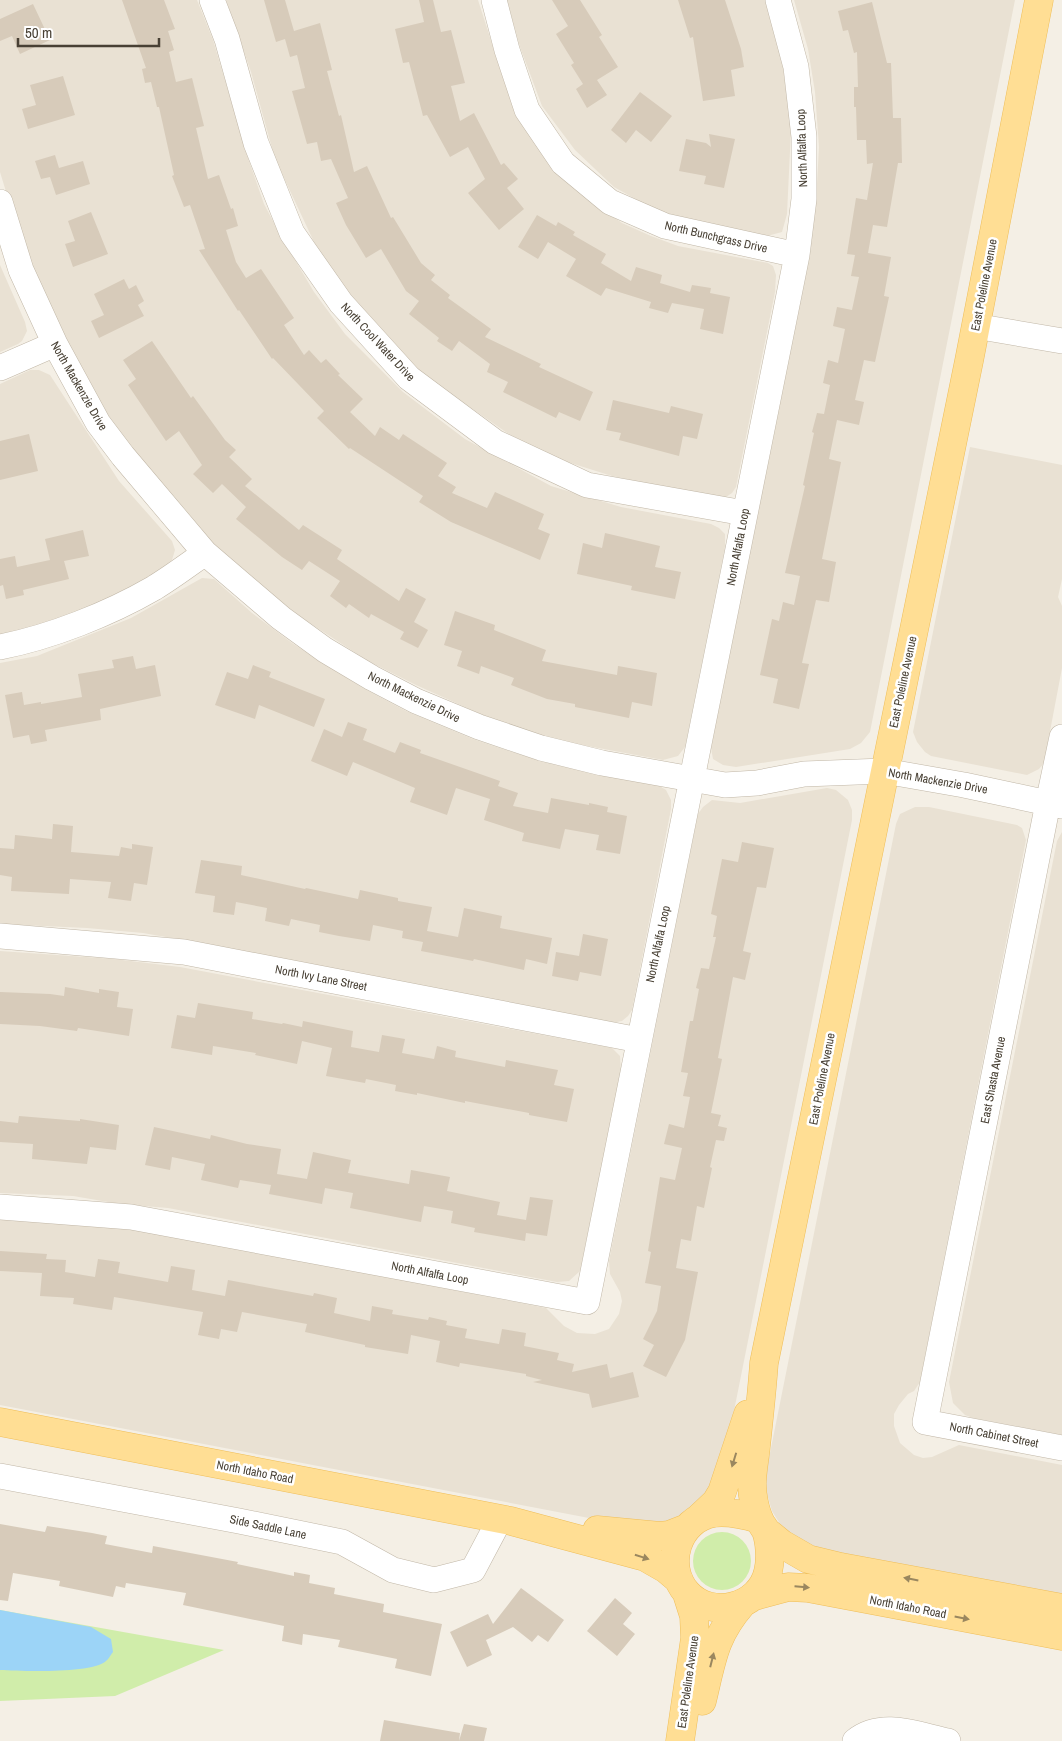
<svg xmlns="http://www.w3.org/2000/svg" width="1062" height="1741" font-family="'Archivo Narrow',sans-serif">
<rect width="100%" height="100%" fill="#f4efe5"/>
<path fill="#e9e1d3" d="M0 0H197L213 40 249 161 264 204 282 238 314 292 345 334 403 392 465 439 551 486 621 507 711 524 719 528 725 534V547L685 747 678 756 663 760 566 742 507 726 416 685 368 661 302 618 236 566 198 529 129 447 98 402 55 323 15 221 0 172Z
M226 0H478L504 81 517 115 582 194 622 223 651 236 678 246 768 263 773 266 776 275 775 292 736 487 732 493 726 497 718 498 612 476 561 460 510 435 421 373 348 294 315 244 275 159 251 72Z
M507 0H767L781 52 791 130 787 214 782 232 767 236 664 215 614 187 575 150 542 106 520 47Z
M794 0H1015L870 732 861 743 850 749 736 767 723 765 713 759 711 748 810 254 816 202 819 147 815 92 808 49Z
M0 265 25 322 27 331 22 341 18 344 0 352Z
M30 370H39L50 375 119 481 172 541 175 550 172 560 168 565 120 594 68 616 0 636V384Z
M970 447 1062 465V579L1058 597 1062 606V668L1044 763 1039 769 1027 775 931 756 925 752 917 742 913 732Z
M202 578 214 579 252 613 292 643 321 662 363 688 406 711 473 739 509 751 555 765 658 785 666 790 671 800V809L632 1010 628 1016 622 1021 612 1023 200 943 143 933 87 928 0 924V663L37 656 131 618Z
M827 788 836 790 848 800 852 810V820L721 1476 681 1523 636 1527 0 1405V1219L116 1227 167 1234 546 1308 564 1326 577 1333 595 1334 609 1329 619 1314 622 1301 620 1292 610 1274 609 1261 698 814 703 807 712 800 740 803Z
M915 807H929L1017 825 1022 828 1026 840 920 1382 914 1391 908 1394 899 1405 894 1414V1426L900 1443 914 1455 923 1458 932 1457 959 1445 1062 1465V1597L825 1552 796 1540 782 1527 772 1511 767 1494 766 1473 896 824 900 814Z
M1062 832V1435L973 1418 965 1415 953 1403 949 1382 1057 841Z
M0 951 114 959 180 967 612 1048 620 1056 621 1071 580 1271 569 1281 557 1282 168 1208 120 1204 73 1196 0 1193Z"/>
<path fill="#d0edaa" d="M693 1561a29 29 0 1 1 58 0a29 29 0 1 1-58 0Z
M0 1610 224 1650 115 1696 0 1701Z"/>
<path fill="#9cd4f7" d="M0 1610 91 1627 111 1639 113 1652C111 1654 109 1659 106 1661 92 1674 21 1671 0 1670Z"/>
<path fill="#d7cbba" d="M122 0H164L175 29 168 31 174 50 169 52 176 82 192 78 204 126 196 128 208 179 219 175 231 209 233 208 238 226 226 230 236 262 246 278 261 269 294 318 284 325 304 355 309 350 321 363 326 359 340 374 338 375 363 399 350 412 375 436 380 427 399 440 403 434 447 463 438 476 456 487 452 493 487 508 495 492 544 514 538 529 550 534 540 560 451 522 419 502 423 496 350 448 349 449 317 418 324 411 273 358 272 359 239 310 238 311 199 250 205 249 190 205 184 207 172 176 174 175 159 107H157L151 82 145 83 142 69 146 68Z
M264 0H285L294 31 320 23 332 70 327 71 339 116 341 115 354 172 367 166 391 218 393 217 421 263 435 275 431 280 450 295 448 298 491 329 485 337 541 364 539 367 593 392 580 421 559 412 556 418 503 392 508 382 487 372 490 364 459 341 452 351 437 341 439 338 409 314 419 301 406 291 381 249 366 258 346 225 336 203 348 198 331 159 321 161 317 142 307 144 292 91 305 88 297 55 290 57 285 39 276 42Z
M419 0H433L441 32 451 30 465 83 451 86 460 121 474 113 501 165 504 163 518 179 507 188 524 209 499 230 468 193 485 179 468 147 450 157 427 115 423 116 409 62 403 63 395 29 424 22Z
M552 0H580L602 35 599 37 618 67 597 80 607 95 587 108 576 89 583 84 571 65 574 63 556 34 568 26Z
M678 0H725L741 49 744 67 731 70 735 96 703 101 693 37 690 38Z
M872 2 887 63H891L893 118H901L902 163H898L887 227 873 225 868 253 891 257 884 296 889 297 875 362 864 360 855 400 864 402 859 425 837 420 829 459 841 462 822 559 836 562 829 602 816 600 802 663 809 664 799 709 773 703 778 679 760 675 772 619 779 621 783 602 794 605 800 576 785 573 805 486 803 485 814 433 812 432 817 413 824 414 830 385 823 383 828 360 838 363 845 329 833 326 837 307 852 310 859 277 851 276 855 255 847 254 856 198 867 200 873 163 867 164 866 140H857L856 107H854V87H858L857 52 854 53 848 30 843 31 838 11Z
M33 4 50 40 20 54 12 36 0 41V19Z
M63 76 75 115 28 129 22 109 36 105 30 85Z
M640 92 672 116 651 142 636 130 626 143 611 130Z
M709 134 735 139 724 188 704 184 706 176 679 171 686 139 706 143 711 147Z
M55 155 59 168 83 161 90 184 56 195 50 177 41 179 35 161Z
M91 212 108 254 73 267 65 244 75 241 68 221Z
M537 215 556 226 558 222 575 232 573 235 606 254 601 263 631 281 636 267 662 275 660 283 690 292 692 285 711 288 710 293 730 297 723 334 700 329 704 309 672 303 668 313 649 308 651 302 606 288 601 296 566 276 576 259 548 242 538 259 518 247Z
M124 279 129 289 136 285 144 301 138 305 144 316 99 338 91 321 104 315 94 294Z
M152 341 191 398 193 396 225 440 236 450 229 457 252 479 245 486 299 530 303 525 342 550 337 559 399 601 406 588 426 599 414 622 428 630 418 648 400 639 404 632 371 614 369 618 349 604 346 608 330 596 340 581 309 561 302 570 282 557 236 519 246 507 222 484 213 493 193 474 202 465 179 431 166 441 128 385 136 379 123 360Z
M613 400 669 413 671 406 703 414 697 439 683 436 679 456 619 440 621 433 606 430Z
M29 434 38 471 0 480V441Z
M83 530 89 556 64 561 69 579 23 590 24 595 6 599 3 585 0 586V559L15 556 17 567 50 560 45 539Z
M605 533 660 546 655 567 681 572 675 599 631 590 632 586 577 574 583 543 602 548Z
M455 611 495 625 494 630 546 650 542 661 617 675 618 666 657 673 652 706 632 702 629 718 575 707V704L547 699 511 685 514 678 481 666 479 674 457 666 462 651 444 645Z
M133 656 136 669 155 665 161 696 100 709 101 720 45 730 47 741 31 744 29 735 13 738 5 695 22 692 24 705 41 702V704L82 697 78 674 114 668 112 660Z
M253 665 271 672 269 677 325 699 314 727 259 705 255 719 215 705 227 672 248 679Z
M348 722 367 729 363 740 395 753 400 742 421 750 420 753 500 781 498 786 518 793 513 806 548 813 551 798 589 805V803L608 807 607 812 627 816 620 854 596 850 599 835 565 829 560 849 522 841 524 833 484 820 490 799 456 788 447 815 410 802 415 788 353 762 347 776 311 761 324 729 342 737Z
M53 824 73 826 71 852 119 856 121 847 132 849V844L153 847 147 885 134 883 131 901 108 898 111 882 70 879 69 894 11 891 12 877 0 875V848L14 849 15 835 52 839Z
M742 842 774 848 766 888 757 887 743 951 751 953 745 980 733 977 718 1058 722 1059 711 1113 721 1115 718 1126 727 1128 724 1141 716 1140 710 1167 712 1168 704 1208 697 1206 691 1241 681 1239 676 1268 698 1272 685 1340 666 1377 643 1366 654 1345 643 1339 657 1311 661 1286 645 1283 651 1252 648 1251 660 1177 675 1180 682 1148 664 1144 669 1124 684 1128 690 1097 683 1096 688 1073 681 1072 690 1021H693L699 989 696 988 701 968 709 969 716 937H713L717 916 711 914 722 859 738 862Z
M201 860 242 866 241 875 305 889 306 888 358 899 360 890 398 898V901L432 907 427 931 458 937 464 908 502 916 500 928 552 938 547 964 526 959 524 970 474 959 473 961 421 951 423 942 402 938 403 931 373 925 370 941 339 936 319 932 320 925 291 919 289 926 265 921 267 908 236 902 234 915 213 912 215 896 195 893Z
M583 934 608 939 601 976 580 972 578 981 552 976 556 952 579 956Z
M65 987 99 993V989L119 992 117 1007 133 1009 129 1036 78 1028 77 1031 40 1026 0 1024V992L50 994 64 996Z
M198 1003 253 1012 252 1019 282 1024 283 1023 302 1027 303 1021 353 1031 351 1047 379 1052 382 1035 405 1039 402 1053 434 1059 437 1046 456 1051 455 1057 505 1067 506 1060 558 1070 554 1085 574 1089 567 1122 529 1115V1113L465 1101V1103L417 1093V1095L395 1091 396 1085 366 1079 365 1083 326 1076 332 1048 302 1041 297 1064 255 1055 256 1053 213 1046 212 1055 171 1048 177 1015 195 1018Z
M19 1116 80 1121V1119L119 1125 116 1150 90 1147 87 1164 32 1159 33 1144 0 1142V1121L18 1123Z
M154 1127 210 1139 211 1135 247 1144 281 1149 277 1174 307 1179 313 1152 351 1160 348 1173 409 1184 411 1170 450 1177 447 1191 500 1202 497 1215 526 1220 530 1197 553 1200 547 1236 526 1233 525 1241 474 1232 475 1228 451 1223 453 1211 424 1206 421 1222 350 1208 353 1193 325 1188 322 1204 269 1194 271 1185 240 1180 238 1188 201 1180 205 1164 172 1157 170 1170 145 1165Z
M0 1251 47 1254 46 1259 66 1260 65 1272 95 1277 98 1259 120 1262 118 1273 168 1282 171 1266 195 1270 192 1290 225 1296 228 1280 313 1296 314 1293 337 1298 334 1313 370 1321 372 1306 393 1310 392 1314 428 1320 429 1317 447 1321 446 1325 467 1329 465 1338 499 1344 502 1329 526 1333 524 1346 559 1353 557 1360 574 1364 572 1372 607 1364 610 1378 633 1372 639 1397 592 1408 589 1394 533 1382 542 1380 526 1376V1374L460 1363 459 1367 436 1362 440 1341 411 1335 408 1354 365 1347V1345L305 1332 307 1324 242 1312 237 1332 221 1329 219 1339 198 1335 203 1312 114 1297 112 1310 73 1304 74 1298 40 1296 42 1273 0 1271Z
M0 1524 45 1532 47 1526 92 1533 107 1536 105 1544 152 1553 153 1546 238 1562 237 1564 294 1576V1572L310 1575 309 1583 335 1588 334 1594 384 1604 383 1612 442 1624 431 1676 395 1668 397 1659 338 1647 340 1640 303 1634 302 1645 282 1641 284 1626 183 1605 186 1593 126 1583 125 1588 116 1586 113 1597 59 1586 60 1581 13 1573 8 1601 0 1600Z
M521 1588 564 1620 548 1642 538 1635 532 1642 513 1627 486 1640 492 1655 467 1667 450 1632 488 1614 493 1624Z
M615 1598 632 1613 623 1624 635 1634 617 1656 587 1631Z
M384 1720 460 1733 459 1741H380Z
M464 1724 487 1728 484 1741H459Z"/>
<g fill="none" stroke-linecap="round" stroke-linejoin="round">
<defs>
<path id="minor" d="M212 0 227 39 256 143 292 233 341 303 409 378 495 442 587 485 744 513
M494 0 507 50 527 110 563 163 610 202 665 226 797 255
M0 202 21 270 55 344 98 423 123 456 205 553 281 618 325 650 372 678 416 701 479 727 541 748 602 763 725 785 757 783 804 774 884 771 964 785 1062 806
M975 326 1062 341
M0 368 55 344
M0 647C51 637 109 614 154 588 172 577 188 565 205 553
M1062 737 1048 803 925 1422 1062 1448
M0 936 184 952 639 1040
M0 1207 131 1217 587 1302 797 255 804 199V137L796 67 778 0
M0 1476 239 1521 342 1542 393 1570 434 1580 473 1570 500 1519
M855 1741C882 1719 918 1735 948 1741"/>
<path id="major" d="M0 1422 511 1521 645 1557 666 1569 679 1580
M699 1518 716 1502 722 1492 748 1414
M759 1519C745 1515 729 1511 714 1513 677 1519 663 1566 687 1593 711 1620 760 1608 768 1572 771 1560 770 1542 766 1531 764 1527 761 1524 760 1521 755 1511 752 1495 752 1484 752 1471 755 1458 756 1446 759 1418 762 1391 764 1363L969 361 1039 0
M597 1530 660 1536 669 1535 687 1528
M766 1531 782 1544 808 1559 841 1567 1062 1608
M755 1596 788 1587 808 1588 1062 1636
M702 1701C712 1660 714 1636 742 1604
M680 1741 695 1638 694 1616 687 1594"/>
</defs>
<use href="#minor" stroke="#c1b7a7" stroke-width="26"/>
<use href="#major" stroke="#efbe59" stroke-width="29"/>
<use href="#minor" stroke="#fff" stroke-width="25"/>
<use href="#major" stroke="#ffde94" stroke-width="28"/>
</g>
<defs><path id="oneway-solid" d="M-6-.8H1V-3.2L6.5 0L1 3.2V.8H-6Z" transform="scale(1.25)"/></defs>
<g fill="#9a875f">
<use href="#oneway-solid" transform="translate(734 1460) rotate(107)"/>
<use href="#oneway-solid" transform="translate(642 1557) rotate(18)"/>
<use href="#oneway-solid" transform="translate(911 1579) rotate(-169)"/>
<use href="#oneway-solid" transform="translate(802 1587) rotate(5)"/>
<use href="#oneway-solid" transform="translate(962 1618) rotate(11)"/>
<use href="#oneway-solid" transform="translate(712 1660) rotate(-76)"/>
</g>
<g text-anchor="middle" dominant-baseline="central" stroke-width="5" stroke-linejoin="round" paint-order="stroke">
<g font-size="12" fill="#484034" stroke="#fff">
<text transform="translate(802 148) rotate(-92)">North Alfalfa Loop</text>
<text transform="translate(716 237) rotate(13)">North Bunchgrass Drive</text>
<text transform="translate(984 285) rotate(-79)">East Poleline Avenue</text>
<text transform="translate(378 342) rotate(47)">North Cool Water Drive</text>
<text transform="translate(79 386) rotate(60)">North Mackenzie Drive</text>
<text transform="translate(738 547) rotate(-79)">North Alfalfa Loop</text>
<text transform="translate(903 682) rotate(-78)">East Poleline Avenue</text>
<text transform="translate(414 697) rotate(26)">North Mackenzie Drive</text>
<text transform="translate(938 781) rotate(10)">North Mackenzie Drive</text>
<text transform="translate(658 944) rotate(-78)">North Alfalfa Loop</text>
<text transform="translate(321 978) rotate(11)">North Ivy Lane Street</text>
<text transform="translate(822 1079) rotate(-79)">East Poleline Avenue</text>
<text transform="translate(993 1080) rotate(-79)">East Shasta Avenue</text>
<text transform="translate(430 1273) rotate(11)">North Alfalfa Loop</text>
<text transform="translate(994 1435) rotate(11)">North Cabinet Street</text>
<text transform="translate(255 1472) rotate(11)">North Idaho Road</text>
<text transform="translate(268 1527) rotate(12)">Side Saddle Lane</text>
<text transform="translate(908 1607) rotate(11)">North Idaho Road</text>
<text transform="translate(688 1682) rotate(-82)">East Poleline Avenue</text>
</g>
</g>
<path d="M18 38v8h141v-8" fill="none" stroke="#484034" stroke-width="2.5"/>
<text x="25" y="38" font-size="15" fill="#484034" stroke="#ffffff" stroke-width="4" paint-order="stroke">50 m</text>
</svg>
